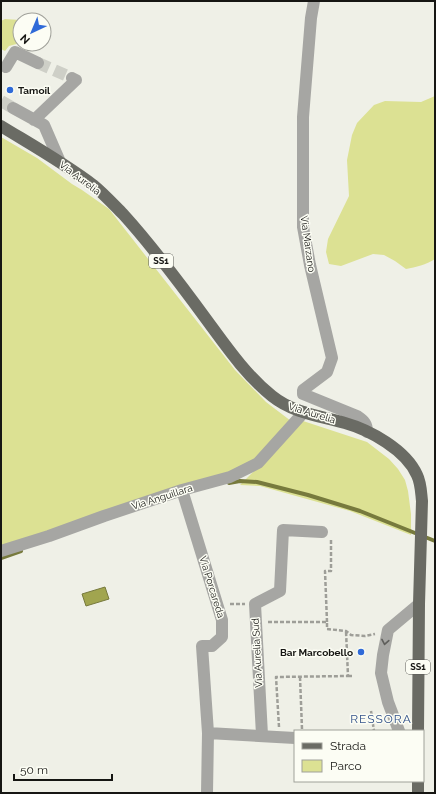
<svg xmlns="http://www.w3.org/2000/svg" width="436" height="794" font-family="Raleway,sans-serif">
<rect width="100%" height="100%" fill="#eff0e7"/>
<path fill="#dce193" d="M5 19 20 20V43L9 46 5 51 1 49V21Z
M435 96V259C426 265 416 267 406 269L395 261 384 255 373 254 341 266 329 264 326 252 328 239 349 196 347 160 352 135 357 123 374 105 385 101 421 102Z
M1 137 37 158 72 184 82 190 109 209 235 370 266 402 291 421 260 457 240 470 1 548Z
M300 420 367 442 389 459 398 469 405 480 408 491 411 514V535L350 511 260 486 240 485 265 460Z"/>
<path fill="#a1a54f" stroke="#777a3d" d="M105 587 109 599 86 606 82 594Z"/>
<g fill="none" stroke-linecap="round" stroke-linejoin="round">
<path stroke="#777a3d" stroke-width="4" d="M229 483 240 481 257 482 308 495 360 511 435 541
M1 558 21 551"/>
<path stroke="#cecfc7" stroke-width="12" stroke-dasharray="12 6" stroke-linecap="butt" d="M38 63 72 78
M1 101 13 108"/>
<path stroke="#9e9e98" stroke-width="2.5" stroke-dasharray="4 2" stroke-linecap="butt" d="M230 604H245
M268 622H327V629L346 631 351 635 365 636 375 634
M327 622 325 571H331V540
M348 676H354
M300 677 302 729
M371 711 374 731
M279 727 276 677 348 676 346 631"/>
<path stroke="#a6a6a3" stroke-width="12" d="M314 1 311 18 303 117V227L310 265 332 358 327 372 303 390V394L357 416C364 421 367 423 367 432
M6 67 15 52 38 63
M13 108 44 125 60 162
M34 120 76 80 72 78
M182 490 222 620V637L212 646H202L208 733 207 793
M1 551 49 536 104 516 182 490 230 477 258 463 304 412
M399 731 388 702 381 673 383 655 388 630 419 604
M208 733 295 738
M262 735 255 604 280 591 283 530 322 532"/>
<path stroke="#6a6b64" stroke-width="12" d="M1 126C32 145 64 163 93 185 103 193 114 205 123 214 154 248 182 286 209 323 228 349 247 376 272 396 293 413 320 416 345 423 370 430 406 450 417 475 421 483 421 492 422 501L419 604 418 731
M418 781V793"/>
</g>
<defs><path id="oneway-chevron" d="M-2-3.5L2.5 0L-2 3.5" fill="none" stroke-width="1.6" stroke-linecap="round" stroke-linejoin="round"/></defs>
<use stroke="#5e5e5b" href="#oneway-chevron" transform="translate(385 642) rotate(100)"/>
<g fill="#2f6ad8" stroke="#fcfdf4" stroke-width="1.5">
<circle cx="10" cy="90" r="4"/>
<circle cx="361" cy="652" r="4"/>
</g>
<g text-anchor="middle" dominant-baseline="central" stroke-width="3" stroke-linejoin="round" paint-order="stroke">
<g fill="#fcfdf4" stroke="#5b5b56" stroke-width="1">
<rect x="149" y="254" width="24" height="14" rx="3"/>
<rect x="406" y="660" width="24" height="14" rx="3"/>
</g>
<g font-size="9" font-weight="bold" fill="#161613">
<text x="161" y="261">SS1</text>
<text x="418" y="667">SS1</text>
</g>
<g font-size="10" font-weight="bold" fill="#161613" stroke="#fcfdf4" text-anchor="start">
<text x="18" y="90">Tamoil</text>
<text x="353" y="652" text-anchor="end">Bar Marcobello</text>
</g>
<g font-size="10" fill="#161613" stroke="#fcfdf4">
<text transform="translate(80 178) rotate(37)">Via Aurelia</text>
<text transform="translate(308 244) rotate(82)">Via Marzano</text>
<text transform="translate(312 413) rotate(17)">Via Aurelia</text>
<text transform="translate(162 497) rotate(-18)">Via Anguillara</text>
<text transform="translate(212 587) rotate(73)">Via Porcareda</text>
<text transform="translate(257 653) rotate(-93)">Via Aurelia Sud</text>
</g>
<g font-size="12" letter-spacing="1" fill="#315189" stroke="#fcfdf4">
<text x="381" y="719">RESSORA</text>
</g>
</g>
<rect width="436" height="794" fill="none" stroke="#161613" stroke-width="4"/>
<rect x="294" y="730" width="130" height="52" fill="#fcfdf4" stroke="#a0a19a"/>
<rect x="302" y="743" width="20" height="6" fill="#6a6b64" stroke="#a0a19a"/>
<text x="330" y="750" font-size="12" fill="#161613">Strada</text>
<rect x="302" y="760" width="20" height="12" fill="#dce193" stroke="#a0a19a"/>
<text x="330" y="770" font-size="12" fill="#161613">Parco</text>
<g transform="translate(32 32) rotate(224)"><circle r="19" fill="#fcfdf4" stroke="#a0a19a"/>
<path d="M0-3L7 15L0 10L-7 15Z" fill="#2f6ad8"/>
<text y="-6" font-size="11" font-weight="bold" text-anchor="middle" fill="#161613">N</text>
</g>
<path d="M14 774v6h98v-6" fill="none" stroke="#161613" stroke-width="2"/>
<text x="20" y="774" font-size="12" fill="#161613" stroke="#fcfdf4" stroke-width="3" paint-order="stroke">50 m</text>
</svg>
